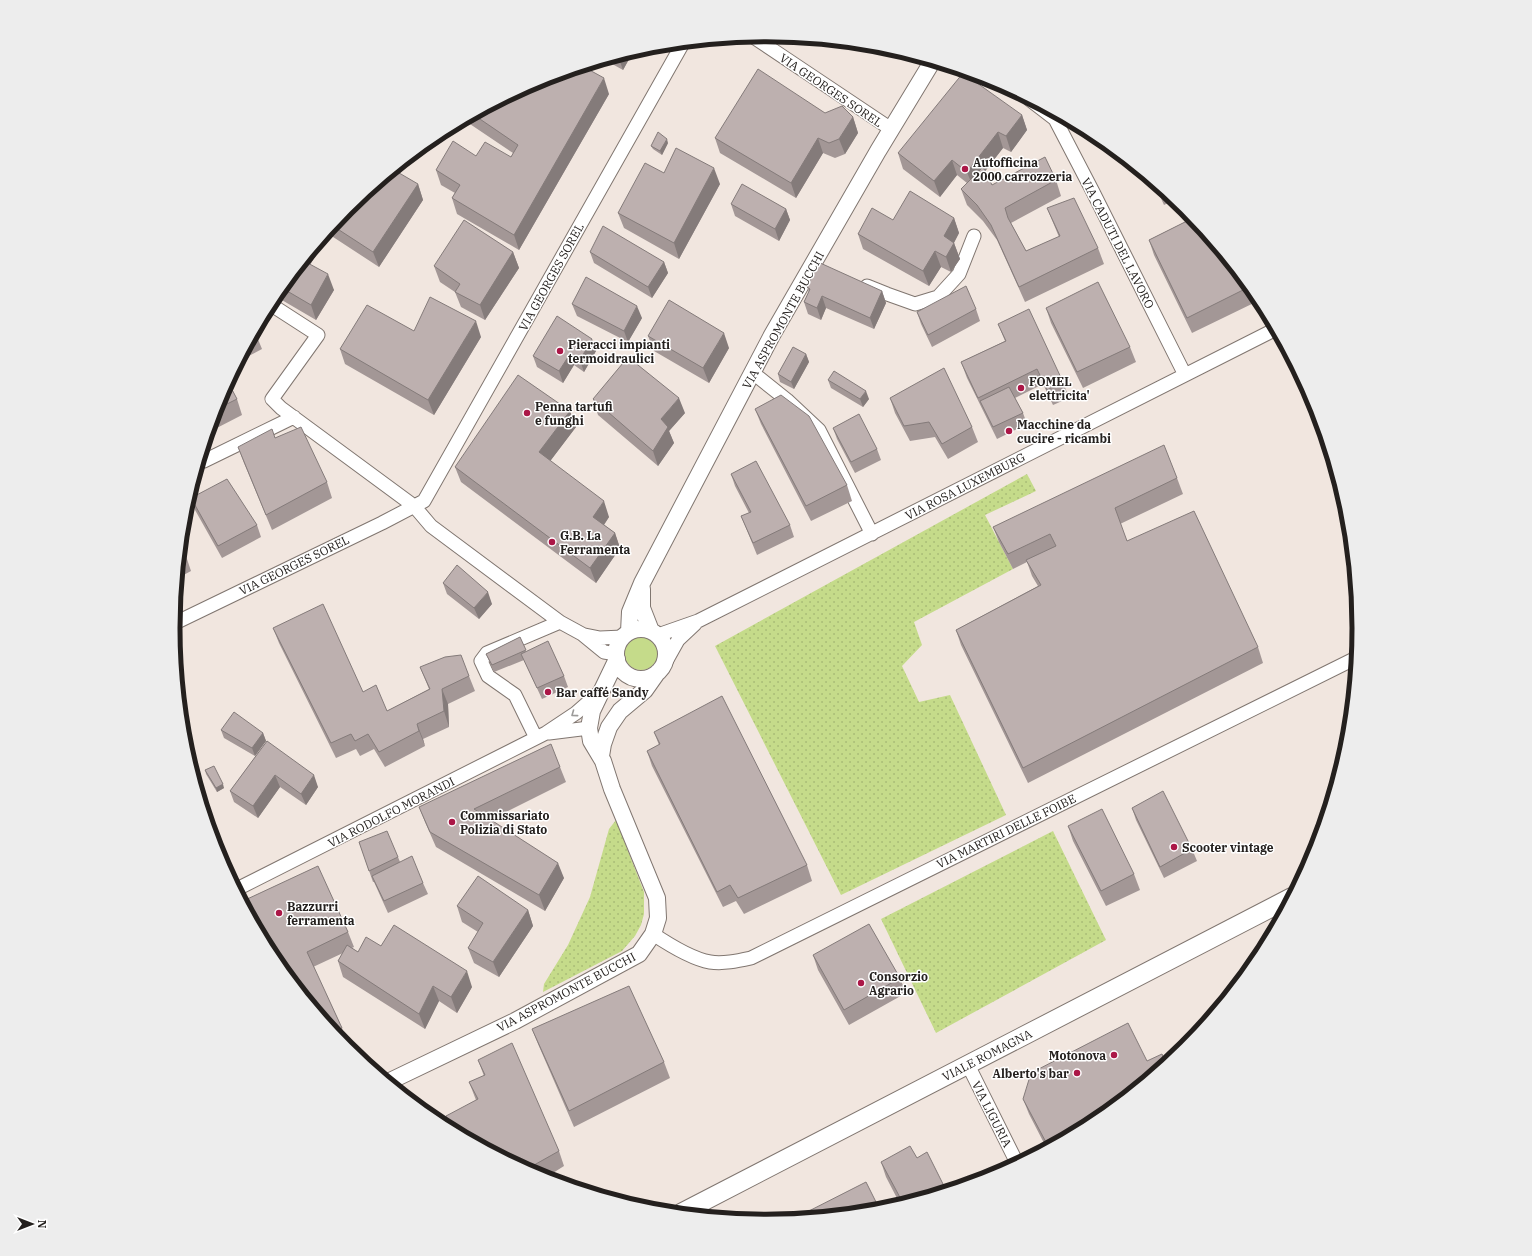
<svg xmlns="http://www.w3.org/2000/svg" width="1532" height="1256" font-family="'IBM Plex Serif',serif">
<defs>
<pattern id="grass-dots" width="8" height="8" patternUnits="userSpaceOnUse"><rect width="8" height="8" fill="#c5db8a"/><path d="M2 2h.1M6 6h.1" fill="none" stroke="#a9bc77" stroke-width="1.8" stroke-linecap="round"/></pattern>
</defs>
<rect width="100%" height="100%" fill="#f1e6df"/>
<path fill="url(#grass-dots)" d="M1027 474 1036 491 985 515 1013 569 914 622 922 645 902 666 919 702 950 695 1006 815 841 895 715 646Z
M616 820 644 892V914L641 925 635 936 622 951 543 992 544 984 568 945 590 897 609 829Z
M1053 831 1106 940 936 1033 881 919Z"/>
<path fill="#c5db8a" d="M624 653a17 17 0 1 1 34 0a17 17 0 1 1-34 0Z"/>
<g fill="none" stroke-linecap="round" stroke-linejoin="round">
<defs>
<path id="minor" d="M752 36 891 129
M1029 99 1055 119 1093 192 1185 375
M867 286 887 294 915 304 938 297 959 274 974 236
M270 304 318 335 272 399 281 408 414 506 431 526 560 622 582 634 604 652 617 654
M753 373 787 400 819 430 872 534
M202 456 204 461 294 417
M173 624 382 523 424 501 683 43
M585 635 600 638 623 637
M658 635 698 621 1276 329
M664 665 678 640 695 624
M549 733 589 728
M536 738 515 695 488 676 481 661 487 653 560 622
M237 889 546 733 576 713 600 692
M653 934C668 944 692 959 710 962 723 964 737 961 751 958L1356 658
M968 1065 1017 1163"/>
<path id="tertiary" d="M642 589V608L651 631
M616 654a25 25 0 1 1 50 0a25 25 0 1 1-50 0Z
M629 632 630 612 642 583 772 335 878 151 932 62
M601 756 603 744 609 727 620 711 645 690 657 673
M388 1082 515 1021 639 954 653 934 658 918 657 898 612 789 603 761 591 741 589 728 592 711 617 659"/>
<path id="secondary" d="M681 1213 1292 897"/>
</defs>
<use href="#minor" stroke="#807670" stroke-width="15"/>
<use href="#tertiary" stroke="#807670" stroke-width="18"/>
<use href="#secondary" stroke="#807670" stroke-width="20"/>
<use href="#minor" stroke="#fff" stroke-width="13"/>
<use href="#tertiary" stroke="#fff" stroke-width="16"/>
<use href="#secondary" stroke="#fff" stroke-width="18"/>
</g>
<path fill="#a39796" d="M852 44 863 45 860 49Z
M633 52 623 70 605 60Z
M539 80 609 94 519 250 457 214 452 198 455 193 441 185 436 170 476 156 511 157 513 153 464 120Z
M825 113 853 117 858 133 845 154 835 158 823 153 796 198 720 153 715 138Z
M1022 115 1027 130 1011 152 1003 148 985 171 992 185 1056 180 1061 196 1011 223 1026 251 1059 237 1047 208 1098 248 1104 264 1025 302 997 240 983 221 967 205 961 189 967 183 957 175 940 197 903 169 898 153Z
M668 143 662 155 653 149 651 146Z
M664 173 720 184 679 259 624 228 618 213Z
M1154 183 1174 200 1164 205Z
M418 184 423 200 379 267 327 233 347 209Z
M731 204 786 209 790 220 779 241 735 216Z
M954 218 959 233 954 243 960 259 951 272 941 267 929 286 863 249 858 234 893 220Z
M1193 218 1260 300 1192 333 1154 255 1149 240Z
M317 245 319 250 310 265 334 290 316 320 275 296Z
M513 252 519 268 485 320 461 307 455 292 440 282 434 266Z
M590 252 664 262 668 273 652 298 594 263Z
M807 287 882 291 886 303 874 329 826 308 821 320 808 314 804 302 809 292Z
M572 304 642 318 628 342 577 316Z
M1046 308 1130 347 1136 362 1083 388 1051 323Z
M976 309 980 321 932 347 921 324 917 312Z
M998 324 1063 382 1069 398 1053 405 1043 384 1015 398 1023 413 1027 424 997 439 967 378 961 362 1005 341Z
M255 332 262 349 239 361Z
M648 336 729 348 709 383 654 351Z
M481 337 434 415 345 364 340 349Z
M596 351 584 372 574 365 563 383 537 367 533 356Z
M806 354 809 362 794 389 780 382 778 374Z
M828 380 869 399 863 407 831 388Z
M890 398 972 427 978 442 948 459 935 437 910 441 895 413Z
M237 399 242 415 209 432 218 401Z
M593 399 685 413 669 431 674 443 658 466 598 415Z
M755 409 847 485 852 501 811 521 761 424Z
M570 411 576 427 550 461 609 517 604 525 615 533 620 548 596 583 461 482 455 467Z
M833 428 877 449 881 460 855 473 837 439Z
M275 438 327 482 332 498 272 530 244 463 238 447Z
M731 474 790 525 794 537 757 555 746 528 741 516 749 513 735 486Z
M1177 478 1183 494 1120 524 1127 541 1258 647 1263 663 1028 783 961 645 956 630 1038 586 1032 576 1027 562 1013 569 999 542 993 527Z
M191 498 257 525 261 537 222 558 195 510Z
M181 547 186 556 191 571 178 578Z
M443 583 492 604 479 619 447 594Z
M273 628 363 692 387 711 429 689 420 667 469 676 475 691 448 704 449 727 423 739 425 746 385 767 374 749 360 756 356 749 336 758 279 643Z
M520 637 526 652 564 676 568 687 542 699 524 660 494 672 489 661 486 654Z
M221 730 263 733 266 741 255 756 224 738Z
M654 732 807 865 812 881 744 914 736 901 723 907 652 766 647 751 659 745Z
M267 741 318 787 306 805 280 787 258 818 234 802 230 791Z
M560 767 566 782 490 820 564 878 545 911 436 847 425 822 419 807Z
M205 770 224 788 217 792 206 774Z
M1132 808 1192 849 1197 861 1164 878 1136 820Z
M209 825 215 838 219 849 217 851Z
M1068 826 1134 874 1140 890 1106 906 1073 841Z
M359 842 398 857 400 862 423 883 428 894 388 913 374 882H373Z
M457 906 528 910 533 926 499 977 474 963 468 948 478 932 462 922Z
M348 932 354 947 352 948 358 952 381 946 472 987 457 1013 439 1001 425 1029 343 977 338 961 343 953 313 967 342 1028 347 1043 344 1044 273 957Z
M813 955 900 978 906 993 849 1025 818 970Z
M1259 958 1203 1026 1201 1020Z
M532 1029 664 1062 670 1078 574 1127 538 1044Z
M478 1060 559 1151 564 1166 545 1178 539 1176 452 1130 476 1100 469 1082 484 1076Z
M1023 1099 1095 1121 1046 1147 1029 1114Z
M917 1158 946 1190 900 1204 886 1177 881 1162Z"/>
<path fill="#847b7a" d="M859 44 863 45 860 49Z
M633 52 623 70 618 56Z
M604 78 609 94 519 250 514 235Z
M1022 115 1027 130 1011 152 1006 136Z
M853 117 858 133 845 154 839 139Z
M998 132 1003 148 973 187 967 172Z
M818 138 823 153 796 198 791 183Z
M667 139 668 143 662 155 660 151Z
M952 160 957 175 940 197 934 181Z
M714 168 720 184 679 259 674 243Z
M418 184 423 200 379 267 373 252Z
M786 209 790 220 779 241 775 229Z
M954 218 959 233 950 250 954 243 960 259 951 272 946 257 944 236Z
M317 245 319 250 304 274 301 265Z
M935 251 941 267 929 286 923 271Z
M513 252 519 268 485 320 480 305Z
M664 262 668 273 652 298 648 287Z
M328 274 334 290 316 320 311 305Z
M882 291 886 303 874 329 870 318Z
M822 296 826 308 821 320 817 308Z
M637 306 642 318 628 342 624 331Z
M476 321 481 337 434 415 428 400Z
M724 333 729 348 709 383 703 368Z
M592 339 596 351 584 372 580 360Z
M570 354 574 365 563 383 559 371Z
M806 354 809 362 794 389 791 382Z
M866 391 869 399 863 407 860 399Z
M679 398 685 413 669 431 674 443 658 466 653 451 661 419Z
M570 411 576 427 545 468 539 452Z
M604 501 609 517 599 532 593 517Z
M615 533 620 548 596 583 590 568Z
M488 592 492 604 479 619 474 608Z
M442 689 448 704 449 727 444 711Z
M417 724 423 739 425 746 419 731Z
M263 733 266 741 255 756 252 748Z
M275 775 280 787 258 818 253 806Z
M314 775 318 787 306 805 301 794Z
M223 784 224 788 217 792 216 788Z
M558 863 564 878 545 911 539 895Z
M528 910 533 926 499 977 493 962Z
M467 971 472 987 457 1013 451 997Z
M433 986 439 1001 425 1029 419 1014Z"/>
<path fill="#bdb0af" stroke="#847b7a" d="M584 67 604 78 514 235 452 198 460 185 436 170 453 141 476 156 485 142 511 157 518 145 474 115 539 80Z
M758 69 825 113 842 106 853 117 839 139 829 143 818 138 791 183 715 138Z
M963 73 1022 115 1006 136 998 132 967 172 952 160 934 181 898 153Z
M658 132 667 139 660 151 651 146Z
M676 148 714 168 674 243 618 213 645 163 664 173Z
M1045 157 1056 180 1005 208 1008 218 1026 251 1060 236 1047 208 1074 198 1098 248 1019 287 991 225 977 205 961 189 983 167 992 185Z
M394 170 418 184 373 252 333 226 347 209Z
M742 184 786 209 775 229 731 204Z
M910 191 954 218 944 236 954 243 946 257 935 251 923 271 858 234 872 208 893 220Z
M1193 218 1249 287 1187 318 1149 240Z
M464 220 513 252 480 305 455 292 460 284 434 266Z
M603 226 664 262 648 287 590 252Z
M304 261 328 274 311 305 282 288Z
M818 262 882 291 870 318 822 296 817 308 804 302 810 289 807 287Z
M586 277 637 306 624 331 572 304Z
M1098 282 1130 347 1077 372 1046 308Z
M966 286 976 309 928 335 917 312Z
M430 297 476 321 428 400 340 349 367 305 414 331Z
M669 300 724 333 703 368 648 336Z
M1029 309 1063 382 1047 390 1037 369 978 398 961 362 1006 341 998 324Z
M557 316 592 339 580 360 570 354 559 371 533 356Z
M793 347 806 354 791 382 778 374Z
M628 357 679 398 661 419 668 427 653 451 593 399Z
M944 368 972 427 942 444 929 422 904 426 890 398Z
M834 371 866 391 860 399 828 380Z
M518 375 570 411 539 452 604 501 593 517 615 533 590 568 455 467Z
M228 382 237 399 215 410 218 401Z
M1009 387 1023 413 993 427 980 401Z
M781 395 809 416 847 485 806 506 755 409Z
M859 414 877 449 851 462 833 428Z
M301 427 327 482 266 515 238 447 272 429 275 438Z
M1164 445 1177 478 1115 508 1127 541 1194 511 1258 647 1023 768 956 630 1041 585 1026 560 1056 546 1050 534 1008 554 993 527Z
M756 461 790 525 753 543 741 516 751 512 731 474Z
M227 479 257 525 218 546 191 498Z
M181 547 186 556 180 559Z
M457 565 488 592 474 608 443 583Z
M323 604 363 692 376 685 387 711 430 689 420 667 445 657 461 655 469 676 442 689 444 711 417 724 419 731 379 752 368 734 355 741 351 734 331 743 273 628Z
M520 637 526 650 492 665 486 654Z
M548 641 564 676 537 688 521 654Z
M722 696 807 865 738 898 730 885 717 892 647 751 660 744 654 732Z
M234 712 263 733 252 748 221 730Z
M267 741 314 775 301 794 275 775 253 806 230 791Z
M551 744 560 767 474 809 558 863 539 895 430 832 419 807Z
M214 766 223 784 216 788 205 770Z
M1163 791 1192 849 1160 867 1132 808Z
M1102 809 1134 874 1101 891 1068 826Z
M209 825 215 838 213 839Z
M387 831 398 857 369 871 359 842Z
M412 856 423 883 384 901 372 876Z
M318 866 348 932 307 952 342 1028 334 1031 273 957 243 901Z
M478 876 528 910 493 962 468 948 483 923 457 906Z
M869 924 900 978 844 1010 813 955Z
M394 925 467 971 451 997 433 986 419 1014 338 961 347 945 358 952 366 937 381 946Z
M1273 931 1259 958 1205 1024 1201 1020Z
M629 986 664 1062 569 1111 532 1029Z
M1128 1023 1147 1061 1162 1054 1166 1063 1095 1121 1048 1146 1023 1099 1031 1073Z
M512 1043 559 1151 527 1169 452 1130 446 1116 478 1099 469 1082 485 1075 478 1060Z
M910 1146 917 1158 927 1152 946 1190 903 1203 881 1162Z
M866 1182 880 1210 805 1217 803 1214Z"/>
<defs><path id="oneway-chevron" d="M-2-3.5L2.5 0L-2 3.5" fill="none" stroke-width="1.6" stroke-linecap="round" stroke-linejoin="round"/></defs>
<use stroke="#9c9b9a" href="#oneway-chevron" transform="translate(574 714) rotate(144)"/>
<g fill="#ab1747" stroke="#fff" stroke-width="1.5">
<circle cx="965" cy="169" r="4"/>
<circle cx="560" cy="351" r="4"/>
<circle cx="1021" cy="388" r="4"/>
<circle cx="527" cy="413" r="4"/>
<circle cx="1009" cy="431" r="4"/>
<circle cx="552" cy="542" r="4"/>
<circle cx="548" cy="692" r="4"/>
<circle cx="452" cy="822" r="4"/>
<circle cx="1174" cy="847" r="4"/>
<circle cx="279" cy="913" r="4"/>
<circle cx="861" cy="983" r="4"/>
<circle cx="1114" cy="1055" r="4"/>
<circle cx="1077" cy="1073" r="4"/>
</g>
<g text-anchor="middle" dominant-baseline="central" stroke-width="3" stroke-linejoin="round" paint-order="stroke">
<g font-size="12" fill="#24201e" stroke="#fff">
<text transform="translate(831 90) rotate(34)">VIA GEORGES SOREL</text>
<text transform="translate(1118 243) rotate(63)">VIA CADUTI DEL LAVORO</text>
<text transform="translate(551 277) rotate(-61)">VIA GEORGES SOREL</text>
<text transform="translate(783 320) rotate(-61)">VIA ASPROMONTE BUCCHI</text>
<text transform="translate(965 486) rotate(-27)">VIA ROSA LUXEMBURG</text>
<text transform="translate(294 565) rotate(-26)">VIA GEORGES SOREL</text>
<text transform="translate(391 812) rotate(-27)">VIA RODOLFO MORANDI</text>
<text transform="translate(1006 831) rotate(-26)">VIA MARTIRI DELLE FOIBE</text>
<text transform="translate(566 992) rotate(-28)">VIA ASPROMONTE BUCCHI</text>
<text transform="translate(987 1055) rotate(-27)">VIALE ROMAGNA</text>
<text transform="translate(992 1114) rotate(63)">VIA LIGURIA</text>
</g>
<g font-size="12" font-weight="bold" fill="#24201e" stroke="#fff" text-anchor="start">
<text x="973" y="162">Autofficina<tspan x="973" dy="14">2000 carrozzeria</tspan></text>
<text x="568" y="344">Pieracci impianti<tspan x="568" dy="14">termoidraulici</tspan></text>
<text x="1029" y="381">FOMEL<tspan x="1029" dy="14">elettricita'</tspan></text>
<text x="535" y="406">Penna tartufi<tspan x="535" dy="14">e funghi</tspan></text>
<text x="1017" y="424">Macchine da<tspan x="1017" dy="14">cucire - ricambi</tspan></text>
<text x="560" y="535">G.B. La<tspan x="560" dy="14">Ferramenta</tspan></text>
<text x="556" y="692">Bar caffé Sandy</text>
<text x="460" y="815">Commissariato<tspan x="460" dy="14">Polizia di Stato</tspan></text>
<text x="1182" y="847">Scooter vintage</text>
<text x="287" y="906">Bazzurri<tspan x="287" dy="14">ferramenta</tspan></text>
<text x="869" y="976">Consorzio<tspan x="869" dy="14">Agrario</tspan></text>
<text x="1106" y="1055" text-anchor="end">Motonova</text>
<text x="1069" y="1073" text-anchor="end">Alberto's bar</text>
</g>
</g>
<path d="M0 0H1532V1256H0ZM180 628a586 586 0 1 1 1172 0a586 586 0 1 1-1172 0Z" fill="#ededed" fill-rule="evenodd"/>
<path fill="none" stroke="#24201e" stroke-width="5" d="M180 628a586 586 0 1 1 1172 0a586 586 0 1 1-1172 0Z"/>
<g transform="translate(32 1224) rotate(90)" stroke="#ffffff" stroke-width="3" paint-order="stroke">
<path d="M0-3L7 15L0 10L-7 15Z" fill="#24201e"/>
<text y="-6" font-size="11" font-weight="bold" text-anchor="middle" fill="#24201e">N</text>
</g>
</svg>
